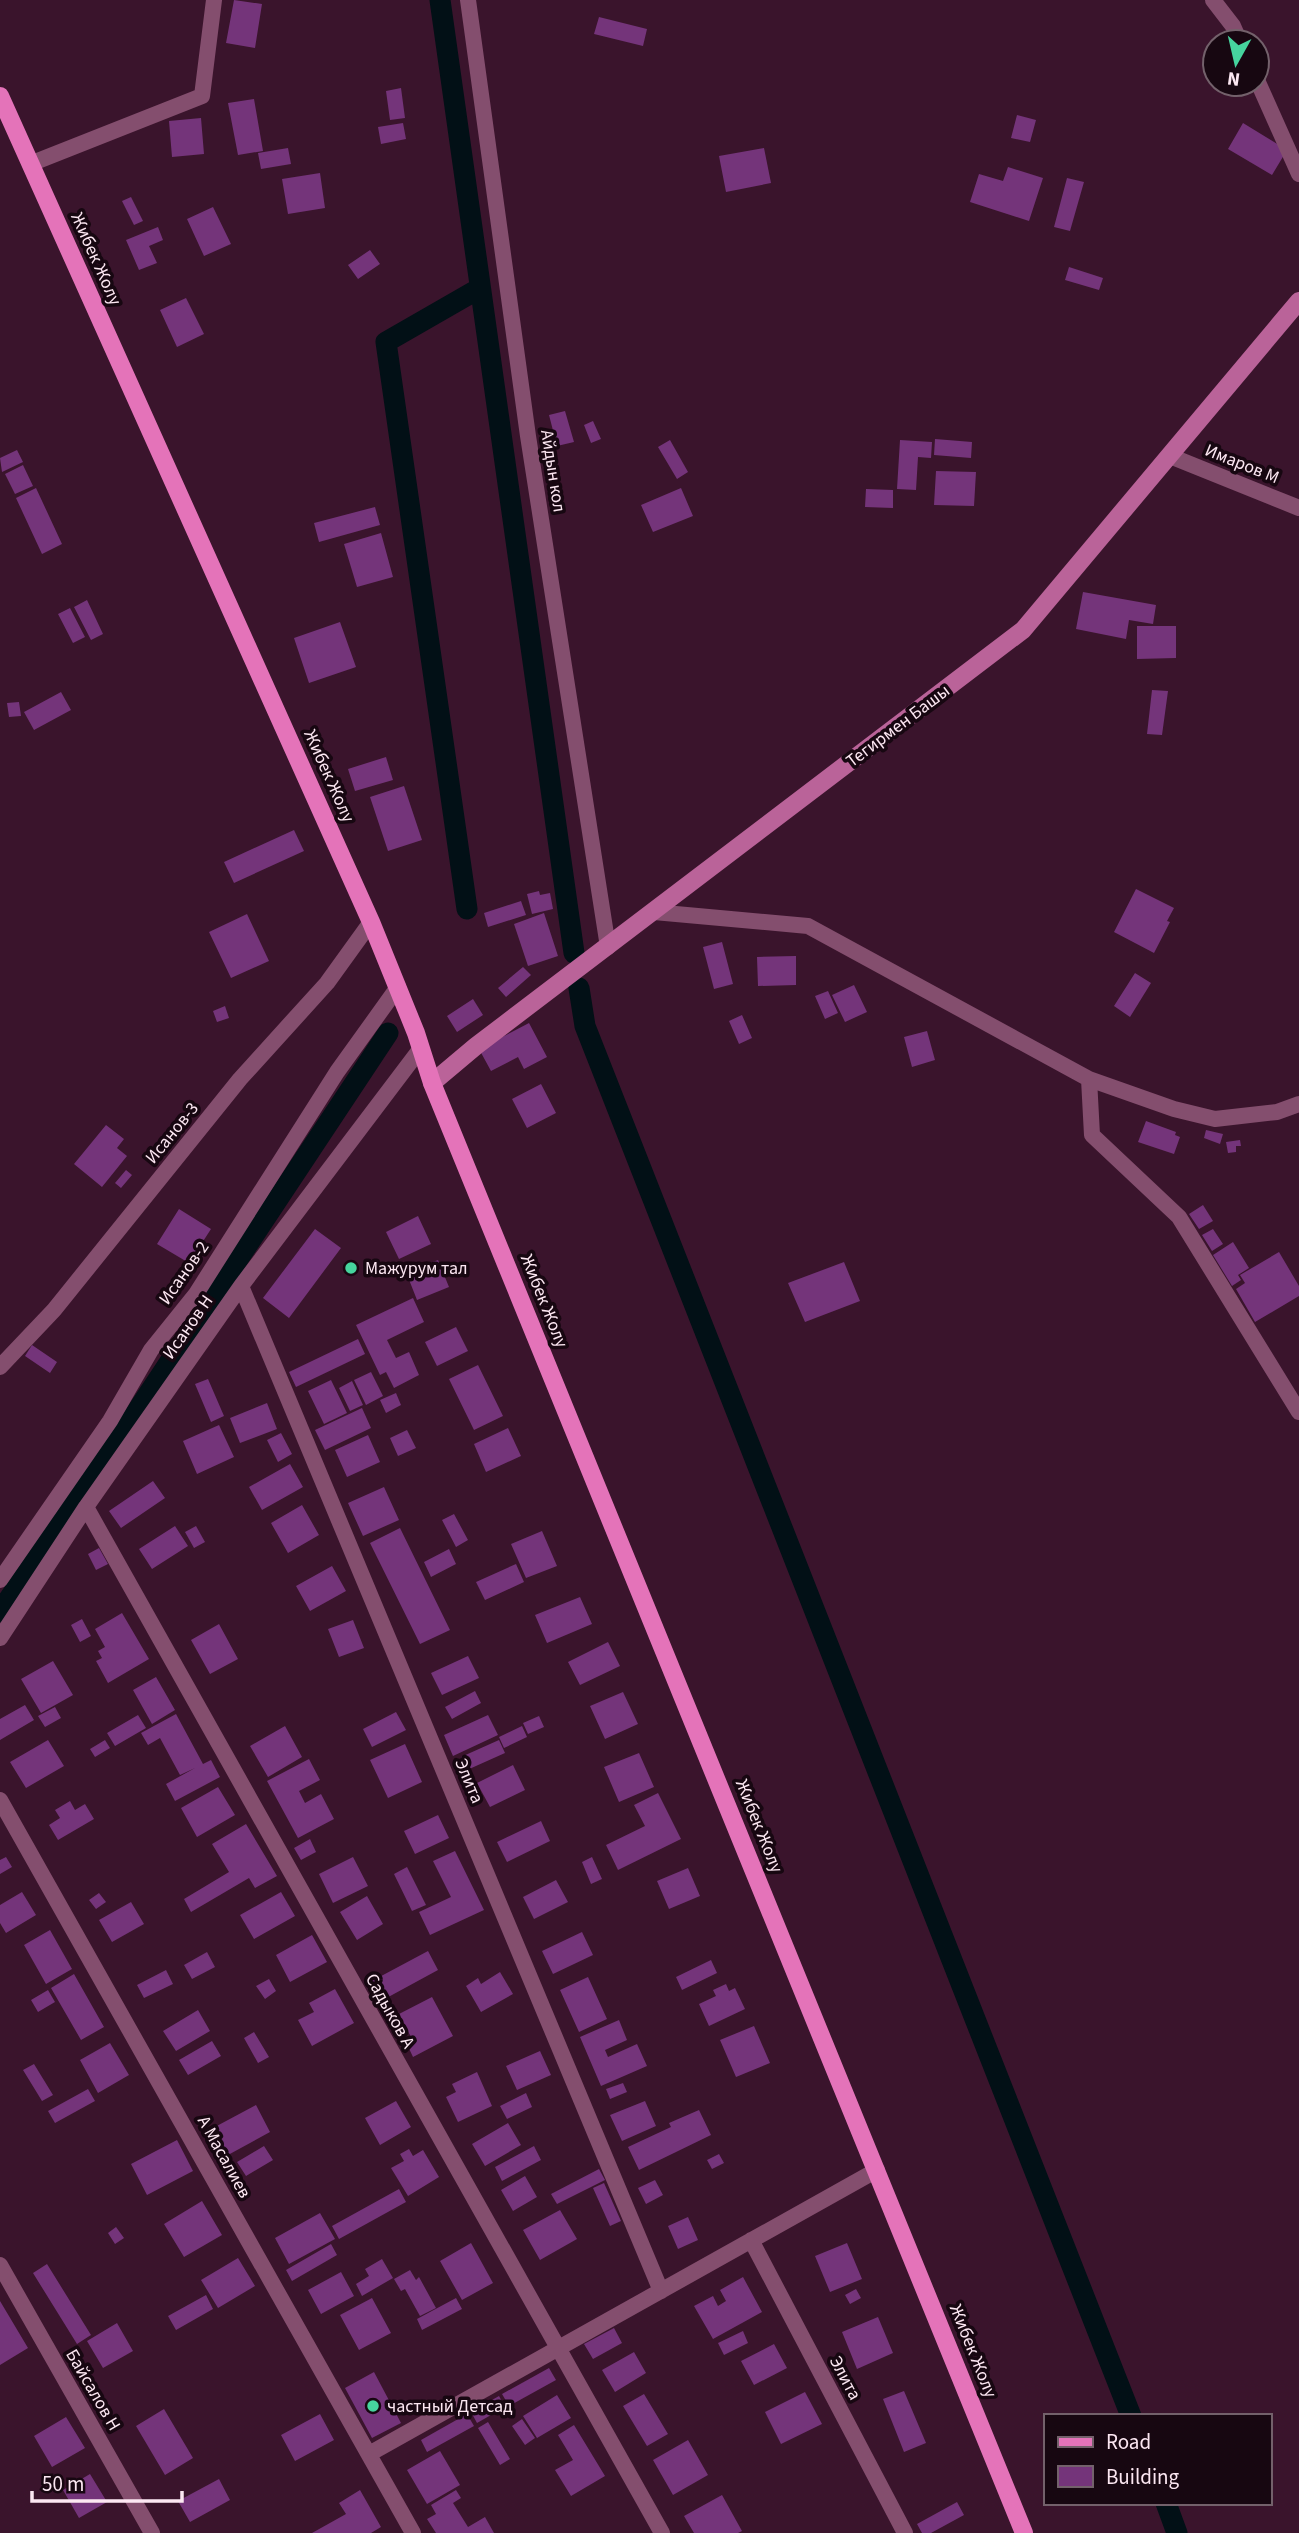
<svg xmlns="http://www.w3.org/2000/svg" width="1299" height="2533" font-family="'Source Sans 3',sans-serif">
<rect width="100%" height="100%" fill="#3a142c"/>
<g fill="none" stroke-linecap="round" stroke-linejoin="round">
<path stroke="#021016" stroke-width="21" d="M440 0 574 953
M467 909 386 342 480 288
M579 988 585 1026 1131 2416
M0 1612 124 1431 388 1033
M1166 2503 1177 2533"/>
</g>
<path fill="#74347a" d="M234 0 262 4 255 48 226 43Z
M599 17 647 29 643 46 594 34Z
M401 88 405 118 390 120 386 91Z
M254 99 263 151 238 155 228 103Z
M1017 115 1036 120 1030 142 1011 138Z
M201 118 204 154 172 157 169 121Z
M403 123 406 139 381 144 378 127Z
M1243 123 1287 150 1272 175 1228 149Z
M288 148 291 164 261 169 258 153Z
M764 148 771 183 726 192 719 156Z
M1008 167 1043 178 1029 221 970 202 979 174 1003 181Z
M320 173 325 208 288 214 282 179Z
M1067 178 1084 182 1070 231 1054 227Z
M131 197 143 221 134 225 122 201Z
M213 207 231 244 204 256 187 219Z
M158 227 163 240 149 246 157 263 139 270 126 240Z
M370 250 380 264 358 279 348 265Z
M1069 267 1103 278 1099 290 1065 280Z
M186 298 204 334 177 347 160 310Z
M565 411 574 442 557 446 549 415Z
M593 421 601 439 591 443 584 425Z
M935 439 972 442 971 458 934 455Z
M670 440 688 472 677 479 658 447Z
M900 440 932 442 931 458 918 457 916 490 897 489Z
M17 450 23 462 2 472 0 458Z
M23 465 33 486 15 494 5 474Z
M936 471 976 472 974 506 934 505Z
M36 488 62 544 42 554 16 498Z
M681 488 693 516 653 532 641 505Z
M866 489 893 490V508L865 507Z
M375 507 380 525 319 542 314 523Z
M381 533 393 577 357 587 344 544Z
M1083 592 1156 605 1153 624 1129 620 1126 639 1076 629Z
M87 600 103 634 91 640 74 607Z
M70 608 85 637 73 643 58 614Z
M340 622 356 667 309 683 294 638Z
M1137 626H1176V658L1137 659Z
M1152 690 1168 691 1162 735 1147 734Z
M61 692 71 710 34 730 24 712Z
M19 702 21 716 9 717 7 703Z
M386 757 393 780 355 791 348 769Z
M404 786 422 840 388 851 370 797Z
M294 830 304 851 234 883 224 862Z
M1136 889 1174 908 1167 921 1170 922 1154 953 1114 932Z
M539 891 540 895 550 893 553 909 532 914 527 894Z
M521 901 526 915 488 927 484 913Z
M544 913 558 956 528 966 514 924Z
M247 914 269 961 231 978 209 932Z
M722 942 733 984 714 989 703 947Z
M796 956V985L758 986 757 957Z
M523 967 531 975 506 997 498 988Z
M1135 973 1151 983 1130 1017 1114 1006Z
M854 985 867 1012 845 1022 832 995Z
M828 991 838 1013 825 1019 815 996Z
M473 999 483 1015 457 1032 447 1016Z
M225 1006 229 1018 217 1022 213 1011Z
M742 1015 752 1038 739 1044 729 1021Z
M529 1023 547 1057 524 1069 518 1057 491 1071 479 1049Z
M927 1031 935 1060 912 1067 904 1037Z
M541 1084 556 1113 527 1128 512 1099Z
M1146 1121 1176 1132 1175 1135 1180 1137 1174 1154 1138 1142Z
M106 1125 124 1139 117 1148 127 1156 102 1187 74 1164Z
M1206 1130 1223 1134 1220 1144 1204 1138Z
M1240 1140 1241 1146H1236V1152L1228 1153 1226 1142Z
M126 1170 132 1175 121 1188 115 1183Z
M1203 1205 1213 1221 1199 1229 1189 1214Z
M179 1209 211 1229 189 1263 157 1244Z
M418 1216 431 1244 399 1259 386 1232Z
M315 1229 341 1248 289 1318 263 1298Z
M1213 1229 1223 1244 1212 1251 1202 1235Z
M1233 1242 1249 1268 1238 1275 1241 1280 1232 1286 1213 1255Z
M1279 1252 1299 1286V1296L1255 1322 1236 1289 1245 1283 1240 1275Z
M438 1260 449 1287 417 1300 406 1272Z
M844 1262 860 1301 805 1322 788 1283Z
M413 1298 424 1322 387 1340 396 1358 409 1352 419 1375 394 1388 386 1372 380 1375 356 1325Z
M456 1327 468 1351 437 1366 425 1342Z
M358 1339 365 1354 296 1387 289 1372Z
M32 1345 57 1362 50 1373 25 1356Z
M478 1365 503 1416 474 1430 449 1379Z
M371 1372 383 1396 366 1405 354 1380Z
M208 1379 224 1416 211 1422 195 1384Z
M331 1380 347 1413 324 1424 308 1391Z
M352 1381 363 1405 350 1411 339 1388Z
M396 1393 401 1405 386 1413 380 1400Z
M267 1403 277 1429 240 1443 230 1418Z
M362 1408 371 1428 325 1450 315 1430Z
M219 1425 234 1457 197 1474 183 1441Z
M508 1428 521 1456 486 1472 474 1444Z
M407 1430 416 1448 398 1456 390 1438Z
M281 1433 292 1454 278 1462 267 1440Z
M368 1435 380 1462 347 1477 335 1450Z
M290 1464 303 1487 262 1510 249 1487Z
M153 1481 165 1498 121 1528 109 1511Z
M384 1487 399 1520 363 1536 348 1503Z
M302 1505 319 1535 288 1553 271 1523Z
M454 1514 468 1540 456 1547 442 1520Z
M175 1526 188 1546 152 1569 139 1549Z
M196 1526 205 1542 194 1548 185 1532Z
M400 1528 450 1630 420 1644 370 1543Z
M542 1531 557 1566 526 1578 511 1544Z
M99 1548 108 1564 96 1570 88 1554Z
M449 1549 456 1564 431 1577 424 1562Z
M516 1564 524 1582 485 1600 476 1582Z
M332 1566 346 1591 310 1611 296 1586Z
M580 1597 592 1624 547 1643 535 1615Z
M122 1613 149 1659 108 1683 96 1661 102 1658 98 1651 105 1647 95 1629Z
M82 1619 91 1636 80 1642 71 1625Z
M353 1620 364 1648 339 1657 328 1629Z
M219 1624 238 1659 210 1674 191 1640Z
M608 1642 620 1666 580 1685 568 1662Z
M468 1656 479 1678 442 1695 431 1673Z
M53 1661 73 1695 41 1713 21 1679Z
M156 1677 175 1710 152 1724 133 1690Z
M475 1691 481 1703 452 1719 445 1707Z
M623 1692 638 1724 605 1739 590 1706Z
M25 1705 34 1720 0 1740V1719Z
M55 1707 61 1718 45 1727 38 1716Z
M396 1712 406 1730 372 1747 363 1729Z
M176 1714 203 1764 211 1760 220 1777 175 1801 166 1784 195 1768 180 1775 160 1738 148 1745 141 1733Z
M138 1715 146 1728 115 1746 107 1733Z
M488 1715 498 1735 453 1756 444 1735Z
M539 1716 544 1727 528 1734 523 1723Z
M285 1726 302 1757 268 1777 250 1746Z
M522 1726 527 1737 504 1748 499 1737Z
M48 1740 64 1766 26 1788 10 1762Z
M105 1740 110 1748 95 1757 90 1749Z
M499 1740 505 1753 467 1770 461 1757Z
M405 1744 422 1782 388 1798 370 1760Z
M639 1753 654 1787 619 1802 604 1767Z
M309 1759 320 1780 299 1791 305 1803 321 1794 334 1819 298 1838 267 1781Z
M513 1765 525 1790 490 1807 477 1783Z
M218 1787 235 1815 197 1837 181 1808Z
M658 1793 681 1839 618 1870 606 1845 645 1826 634 1805Z
M70 1801 75 1810 85 1804 94 1819 58 1840 49 1825 60 1818 55 1810Z
M438 1815 449 1838 415 1854 404 1831Z
M541 1821 550 1841 507 1862 497 1842Z
M246 1824 277 1876 255 1888 249 1878 191 1912 184 1899 229 1872 212 1844Z
M310 1839 316 1852 301 1860 294 1848Z
M455 1851 484 1910 430 1935 419 1912 451 1897 433 1861Z
M6 1857 12 1867 0 1874V1860Z
M353 1857 368 1886 333 1903 319 1874Z
M592 1857 602 1879 591 1884 582 1862Z
M407 1867 426 1905 412 1911 394 1874Z
M688 1868 700 1896 669 1909 657 1881Z
M556 1880 568 1902 534 1919 523 1897Z
M22 1892 36 1915 6 1933 0 1923V1905Z
M281 1892 295 1916 254 1939 240 1915Z
M99 1893 106 1902 96 1909 89 1900Z
M367 1896 383 1924 357 1940 340 1912Z
M131 1902 144 1924 112 1942 99 1920Z
M50 1930 72 1969 46 1984 24 1945Z
M582 1932 593 1955 553 1974 542 1951Z
M312 1935 327 1962 290 1982 276 1955Z
M428 1951 438 1970 381 2001 370 1982Z
M207 1952 215 1967 192 1979 184 1965Z
M711 1960 717 1973 682 1990 676 1977Z
M166 1970 173 1984 144 1998 137 1985Z
M500 1972 513 1994 481 2012 466 1986 478 1978 481 1984Z
M74 1974 104 2027 81 2040 51 1988Z
M588 1977 607 2019 579 2032 560 1990Z
M269 1979 276 1991 265 1999 256 1986Z
M726 1984 729 1991 735 1988 745 2009 709 2026 699 2004 716 1996 713 1990Z
M335 1989 354 2023 312 2046 298 2020 314 2012 309 2003Z
M48 1990 55 2002 38 2012 31 2000Z
M432 1997 453 2036 413 2057 405 2040 411 2037 399 2014Z
M198 2010 210 2031 176 2051 163 2031Z
M619 2020 627 2040 605 2050 608 2057 637 2044 647 2066 601 2086 580 2037Z
M754 2026 770 2063 736 2077 720 2040Z
M254 2032 269 2057 258 2063 244 2038Z
M212 2041 221 2056 188 2075 179 2060Z
M110 2043 129 2075 98 2093 80 2060Z
M540 2051 551 2075 517 2090 506 2066Z
M34 2064 53 2095 42 2101 23 2070Z
M477 2072 492 2106 458 2122 446 2097 456 2092 452 2084Z
M623 2083 627 2092 610 2099 606 2089Z
M88 2089 95 2101 55 2123 48 2111Z
M526 2093 532 2107 507 2119 500 2106Z
M396 2101 411 2127 380 2145 365 2118Z
M645 2101 656 2126 622 2141 610 2115Z
M256 2105 270 2132 228 2155 213 2128Z
M699 2110 711 2135 639 2170 628 2147 671 2127 669 2123Z
M508 2123 521 2145 485 2166 472 2144Z
M177 2140 193 2171 147 2195 131 2164Z
M264 2146 273 2160 246 2176 237 2162Z
M534 2146 541 2160 502 2181 495 2167Z
M409 2149 413 2156 423 2150 439 2177 408 2196 391 2168 404 2161 400 2154Z
M719 2154 724 2163 712 2169 707 2160Z
M599 2169 605 2180 557 2204 551 2194Z
M525 2176 537 2197 513 2211 501 2190Z
M655 2180 663 2195 646 2204 638 2188Z
M604 2183 621 2221 610 2226 593 2188Z
M399 2189 406 2202 339 2239 332 2226Z
M202 2201 222 2235 184 2257 164 2224Z
M560 2210 577 2239 540 2260 523 2230Z
M320 2213 335 2239 289 2264 275 2238Z
M688 2217 698 2240 678 2249 668 2226Z
M116 2227 124 2238 115 2244 108 2233Z
M471 2243 493 2283 462 2300 440 2261Z
M847 2243 862 2279 830 2292 815 2256Z
M331 2244 337 2255 292 2281 286 2270Z
M238 2258 255 2286 218 2308 201 2280Z
M382 2259 393 2278 362 2296 356 2284 369 2276 365 2269Z
M47 2264 91 2335 77 2344 33 2273Z
M410 2270 416 2280 419 2277 436 2308 420 2316 405 2289 401 2291 394 2279Z
M341 2272 354 2296 321 2314 308 2290Z
M743 2277 762 2312 713 2339 694 2306 713 2296 718 2306 726 2301 720 2290Z
M856 2289 861 2298 850 2304 845 2295Z
M206 2295 213 2309 176 2330 168 2316Z
M372 2298 391 2333 359 2350 340 2315Z
M456 2298 462 2309 422 2330 417 2319Z
M0 2301 28 2348 0 2365Z
M878 2317 893 2353 857 2369 842 2332Z
M117 2323 133 2351 103 2368 87 2341Z
M614 2328 622 2343 593 2359 584 2344Z
M743 2331 748 2343 724 2355 718 2343Z
M774 2344 787 2368 754 2385 741 2361Z
M634 2352 646 2373 615 2392 602 2370Z
M549 2368 556 2380 509 2406 502 2394Z
M374 2372 401 2423 372 2438 345 2388Z
M904 2391 926 2443 904 2452 883 2399Z
M805 2392 822 2424 781 2444 765 2412Z
M644 2394 668 2434 647 2446 623 2406Z
M557 2395 571 2418 537 2438 523 2416Z
M499 2396 505 2407 477 2423 471 2412Z
M164 2409 193 2458 165 2475 136 2426Z
M320 2414 334 2440 295 2461 281 2435Z
M467 2414 474 2426 427 2452 421 2440Z
M66 2417 85 2448 52 2467 34 2436Z
M522 2419 535 2438 525 2445 512 2426Z
M488 2422 510 2459 500 2465 478 2428Z
M574 2425 605 2476 571 2496 555 2470 573 2460 558 2435Z
M688 2440 708 2475 673 2495 653 2460Z
M440 2451 460 2485 427 2504 407 2470Z
M90 2474 107 2502 79 2518 63 2490Z
M219 2479 230 2500 190 2522 178 2501Z
M360 2490 381 2527 371 2533H312L346 2514 339 2503Z
M456 2490 461 2498 453 2503 468 2527 485 2517 494 2533H436L427 2519 436 2514 431 2505Z
M722 2495 742 2531 738 2533H694L684 2516Z
M957 2502 964 2515 931 2533H922L917 2524Z"/>
<g fill="none" stroke-linecap="round" stroke-linejoin="round">
<path stroke="#844e6e" stroke-width="16" d="M468 0 528 436 608 947
M1213 0 1233 26 1240 42
M1257 80 1299 174
M30 164 202 96 214 0
M1170 456 1299 508
M654 912 808 926 1089 1079 1174 1109 1215 1119 1277 1112 1299 1104
M1089 1079 1092 1135 1179 1217 1299 1412
M241 1286 661 2291
M0 1367 54 1310 240 1079 327 983 371 922
M86 1507 662 2533
M0 1580 110 1421 151 1350 196 1294 337 1072 398 987
M0 1638 86 1507 241 1286 421 1048
M0 1800 413 2533
M751 2240 905 2533
M0 2265 152 2533
M369 2454 877 2170"/>
<path stroke="#ba6399" stroke-width="18" d="M432 1083 476 1046 1023 630 1299 301"/>
<path stroke="#e473b9" stroke-width="18" d="M0 96 371 922 416 1033 432 1083 1024 2533"/>
</g>
<g fill="#46d49e" stroke="#170711" stroke-width="2.5">
<circle cx="351" cy="1268" r="7"/>
<circle cx="373" cy="2406" r="7"/>
</g>
<g text-anchor="middle" dominant-baseline="central" stroke-width="7" stroke-linejoin="round" paint-order="stroke">
<g font-size="18" fill="#fce7f2" stroke="#170711">
<text transform="translate(96 259) rotate(66)">Жибек Жолу</text>
<text transform="translate(1242 464) rotate(22)">Имаров М</text>
<text transform="translate(553 471) rotate(81)">Айдын кол</text>
<text transform="translate(898 726) rotate(-37)">Тегирмен Башы</text>
<text transform="translate(329 776) rotate(66)">Жибек Жолу</text>
<text transform="translate(172 1133) rotate(-51)">Исанов-3</text>
<text transform="translate(184 1273) rotate(-55)">Исанов-2</text>
<text transform="translate(544 1301) rotate(68)">Жибек Жолу</text>
<text transform="translate(188 1327) rotate(-55)">Исанов Н</text>
<text transform="translate(469 1781) rotate(67)">Элита</text>
<text transform="translate(759 1826) rotate(68)">Жибек Жолу</text>
<text transform="translate(390 2011) rotate(61)">Садыков А</text>
<text transform="translate(224 2157) rotate(61)">А Масалиев</text>
<text transform="translate(973 2351) rotate(68)">Жибек Жолу</text>
<text transform="translate(845 2378) rotate(62)">Элита</text>
<text transform="translate(93 2390) rotate(60)">Байсалов Н</text>
</g>
<g font-size="18" fill="#fce7f2" stroke="#170711" text-anchor="start">
<text x="365" y="1268">Мажурум тал</text>
<text x="387" y="2406">частный Детсад</text>
</g>
</g>
<rect x="1044" y="2414" width="228" height="91" fill="#170711" stroke="#73616b" stroke-width="2"/>
<rect x="1058" y="2437" width="35" height="10" fill="#e473b9" stroke="#73616b" stroke-width="2"/>
<text x="1106" y="2449" font-size="21" fill="#fce7f2">Road</text>
<rect x="1058" y="2466" width="35" height="21" fill="#74347a" stroke="#73616b" stroke-width="2"/>
<text x="1106" y="2484" font-size="21" fill="#fce7f2">Building</text>
<g transform="translate(1236 63) rotate(188)"><circle r="33" fill="#170711" stroke="#73616b" stroke-width="2"/>
<path d="M0-5L12 26L0 18L-12 26Z" fill="#46d49e"/>
<text y="-10" font-size="19" font-weight="bold" text-anchor="middle" fill="#fce7f2">N</text>
</g>
<path d="M32 2491v10h150v-10" fill="none" stroke="#fce7f2" stroke-width="3.5"/>
<text x="42" y="2491" font-size="21" fill="#fce7f2" stroke="#170711" stroke-width="5" paint-order="stroke">50 m</text>
</svg>
